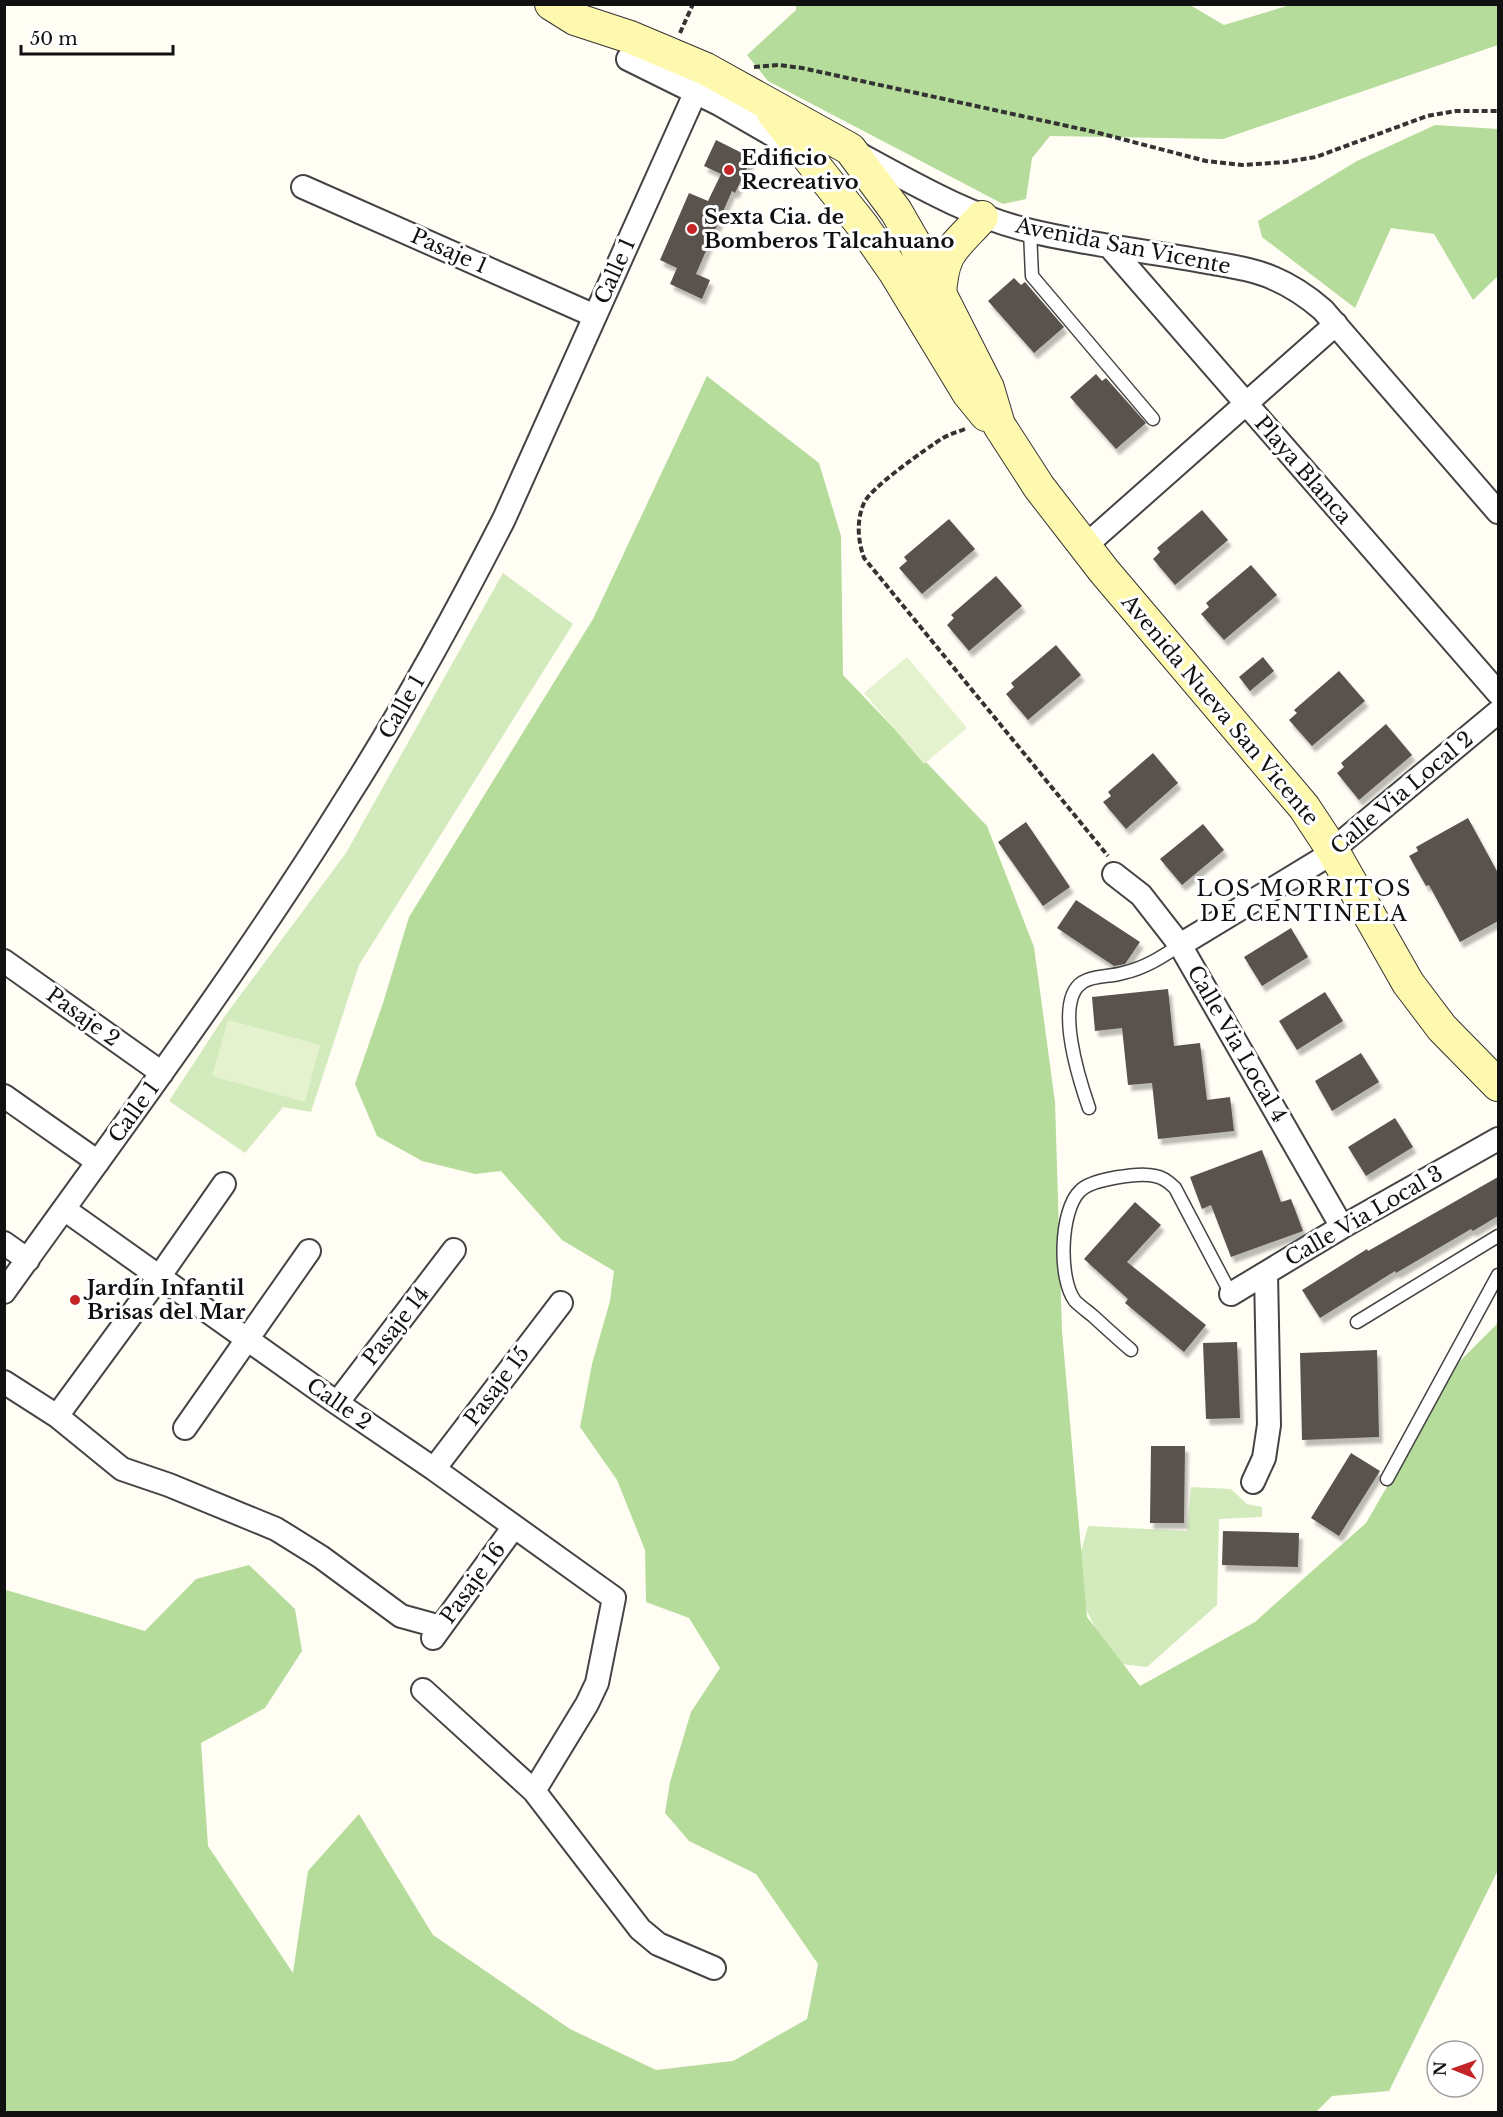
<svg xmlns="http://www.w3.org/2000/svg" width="1503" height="2117" font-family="'Libre Baskerville',serif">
<defs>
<filter id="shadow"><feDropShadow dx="3.5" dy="6" stdDeviation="1.5" flood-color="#0004"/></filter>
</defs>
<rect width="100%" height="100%" fill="#fffdf4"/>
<path fill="#d3ebbc" d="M503 573 573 624 359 965 311 1112 283 1107 245 1153 169 1101 224 1017 346 853Z
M1191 1487 1231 1489 1247 1504 1262 1507V1517L1219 1519 1217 1605 1147 1667 1112 1663 1073 1582 1088 1526 1187 1531Z"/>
<path fill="#b6dc9b" d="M796 5H1190L1224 25 1290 5H1498V45L1223 139 1050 136 1032 158 1026 199 1003 204 768 81 747 55 796 10Z
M1435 125 1498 129V276L1473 300 1434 234 1391 228 1355 308 1262 237 1258 221 1357 161Z
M707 376 819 463 841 536 843 675 987 826 1034 947 1055 1102 1062 1331 1087 1617 1140 1686 1255 1622 1366 1523 1459 1362 1498 1323V1870L1389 2091 1332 2096 1316 2112H5L4 1591 6 1590 145 1631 196 1579 249 1565 295 1609 302 1651 265 1708 201 1743 208 1846 293 1973 308 1871 359 1814 433 1935 570 2029 656 2070 733 2061 807 2019 818 1964 756 1874 689 1841 665 1813 670 1782 691 1712 720 1668 689 1618 646 1602 645 1550 617 1480 580 1427 592 1364 610 1301 614 1271 562 1240 501 1171 475 1174 422 1161 377 1136 355 1084 383 1003 409 917 593 619Z"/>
<path fill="#e4f2ce" d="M907 657 967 728 924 764 864 693Z
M228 1020 320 1045 305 1102 212 1076Z"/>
<path fill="#5a524d" filter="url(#shadow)" d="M716 140 752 158 735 193 732 191 696 274 710 280 702 299 670 284 677 268 660 260 689 193 708 201 721 174 704 166Z
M1014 278 1021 285 1025 282 1064 327 1034 353 988 301Z
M1096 374 1102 381 1106 378 1146 423 1116 449 1070 397Z
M1202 510 1228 540 1175 585 1153 559 1160 552 1157 548Z
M949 519 975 549 922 594 899 568 907 561 904 557Z
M1251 565 1277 595 1224 640 1201 614 1209 607 1206 603Z
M996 576 1022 606 969 651 947 625 954 618 951 615Z
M1056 645 1081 675 1028 720 1006 694 1014 687 1011 683Z
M1263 657 1274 671 1250 691 1239 677Z
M1339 671 1365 701 1312 746 1289 720 1297 713 1294 710Z
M1386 724 1412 755 1359 800 1337 773 1344 767 1341 763Z
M1153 753 1178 783 1126 829 1103 802 1111 796 1108 792Z
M1468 818 1498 873V921L1460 942 1429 885 1426 886 1409 856 1418 851 1416 847Z
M1026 822 1070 887 1043 906 998 842Z
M1203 824 1224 850 1182 885 1160 859Z
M1076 900 1140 942 1125 964 1114 966 1057 928Z
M1291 928 1308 957 1262 986 1244 957Z
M1168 989 1174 1046 1200 1043 1207 1100 1230 1097 1234 1131 1158 1139 1152 1083 1128 1085 1122 1028 1095 1031 1092 997Z
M1325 992 1343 1021 1297 1050 1279 1021Z
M1361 1053 1379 1082 1332 1111 1315 1081Z
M1395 1118 1413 1147 1366 1176 1348 1147Z
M1262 1150 1281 1202 1291 1199 1303 1231 1231 1257 1211 1205 1202 1209 1190 1177Z
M1498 1177V1216L1473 1231 1471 1229 1396 1273 1395 1271 1320 1318 1302 1290 1367 1249 1368 1251Z
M1135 1202 1161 1225 1127 1262 1206 1325 1184 1352 1125 1303 1128 1299 1084 1259Z
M1237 1342 1240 1418 1206 1419 1203 1343Z
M1377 1350 1379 1437 1302 1440 1300 1353Z
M1151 1446H1185L1184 1523H1150Z
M1351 1453 1380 1471 1339 1536 1311 1518Z
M1223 1531 1299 1533 1298 1567 1222 1565Z"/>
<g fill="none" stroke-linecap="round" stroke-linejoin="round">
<defs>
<path id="lane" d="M1030 231 1032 276 1153 419
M1089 1108C1080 1082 1053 1000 1083 982 1094 975 1110 977 1123 973 1145 968 1162 957 1180 945
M1357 1322 1498 1236
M1131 1350C1118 1339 1105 1327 1093 1316 1087 1311 1080 1306 1075 1301 1058 1279 1060 1210 1080 1191 1091 1179 1140 1172 1155 1176 1163 1177 1169 1182 1175 1188L1231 1294
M1387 1479 1498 1275"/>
<path id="street" d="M628 59 719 104 792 146
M857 153C913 183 968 216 1031 231 1089 245 1148 251 1207 262 1229 266 1253 269 1273 278 1292 286 1308 297 1323 310L1498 512
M303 187 595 316
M1109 246 1498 693
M1084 547 1336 324
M1114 874 1141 895 1180 945 1342 1227
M1180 945 1319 861 1498 712
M4 961 162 1073
M4 1096 98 1162
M64 1209 337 1403 434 1469 614 1598 597 1683 587 1704 534 1791 640 1929 658 1944 714 1968
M4 1243 28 1260
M4 1292C120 1130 240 970 345 801 403 710 455 615 504 519L706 69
M1231 1294 1342 1227 1498 1139
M4 1382 57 1416 122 1469 169 1485 276 1529 321 1557 401 1616 441 1627
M337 1403 454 1250
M57 1416 159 1277 224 1184
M185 1428 309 1251
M434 1469 561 1303
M1253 1482 1264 1458 1269 1425 1266 1273
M433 1638 513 1528
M423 1690 534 1791"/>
<path id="secondary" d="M551 4 575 19 630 37 706 69 850 149 896 211 915 244 988 388 999 425 1039 487 1104 571 1304 807 1333 851 1408 983 1442 1028 1498 1085
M773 113 862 225 894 271 968 393 986 415
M940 297C942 251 953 249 982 217"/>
</defs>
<use href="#lane" stroke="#444" stroke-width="15"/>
<use href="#street" stroke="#444" stroke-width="26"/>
<use href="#secondary" stroke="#333" stroke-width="34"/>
<path stroke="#333" stroke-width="4" stroke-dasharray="6 3" stroke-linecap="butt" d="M680 33 693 4
M754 67 779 65 802 68 1095 132 1206 161 1242 165 1286 162 1316 157 1427 116 1456 111H1498
M965 429C957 432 950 434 943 438 927 448 870 488 864 503 856 521 858 541 864 558L1108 856"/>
<use href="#lane" stroke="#fff" stroke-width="12"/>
<use href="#street" stroke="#fff" stroke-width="22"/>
<use href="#secondary" stroke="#fff9af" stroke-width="32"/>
</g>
<g fill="#c52427" stroke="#fff" stroke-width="2">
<circle cx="729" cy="170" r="6"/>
<circle cx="692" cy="229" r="6"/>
<circle cx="75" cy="1300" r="6"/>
</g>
<g text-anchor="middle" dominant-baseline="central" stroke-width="6" stroke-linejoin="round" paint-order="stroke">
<g font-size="21" font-weight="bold" fill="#111" stroke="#fff" text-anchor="start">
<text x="741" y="158">Edificio<tspan x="741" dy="24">Recreativo</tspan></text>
<text x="704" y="217">Sexta Cia. de<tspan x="704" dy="24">Bomberos Talcahuano</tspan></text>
<text x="87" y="1288">Jardín Infantil<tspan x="87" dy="24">Brisas del Mar</tspan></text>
</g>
<g font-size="21" fill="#111" stroke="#fff">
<text transform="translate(1123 246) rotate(11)">Avenida San Vicente</text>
<text transform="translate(449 251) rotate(24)">Pasaje 1</text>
<text transform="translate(615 271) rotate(-66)">Calle 1</text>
<text transform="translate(1303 470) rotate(49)">Playa Blanca</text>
<text transform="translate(402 707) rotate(-60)">Calle 1</text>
<text transform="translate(1220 710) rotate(50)">Avenida Nueva San Vicente</text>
<text transform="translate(1402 793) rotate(-40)">Calle Via Local 2</text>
<text transform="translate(83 1017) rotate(36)">Pasaje 2</text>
<text transform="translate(1237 1044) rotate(60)">Calle Via Local 4</text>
<text transform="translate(134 1112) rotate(-54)">Calle 1</text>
<text transform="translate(1364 1216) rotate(-30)">Calle Via Local 3</text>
<text transform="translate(396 1326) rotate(-52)">Pasaje 14</text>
<text transform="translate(497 1386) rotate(-53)">Pasaje 15</text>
<text transform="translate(339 1404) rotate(35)">Calle 2</text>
<text transform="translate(473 1583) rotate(-54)">Pasaje 16</text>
</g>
<g font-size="22" letter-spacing="1.5" fill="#111" stroke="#fff">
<text x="1304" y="888">LOS MORRITOS<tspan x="1304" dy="25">DE CENTINELA</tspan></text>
</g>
</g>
<rect width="1503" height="2117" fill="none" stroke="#111111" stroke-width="12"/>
<g transform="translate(1455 2069) rotate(271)"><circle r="28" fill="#ffffff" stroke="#a0a0a0" stroke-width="1.5"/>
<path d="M0-4.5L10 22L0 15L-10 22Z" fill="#c52427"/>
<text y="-9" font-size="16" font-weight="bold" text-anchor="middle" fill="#111111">N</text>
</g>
<path d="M21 45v9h152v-9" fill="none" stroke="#111111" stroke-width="3"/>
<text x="30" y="45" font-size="18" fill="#111111" stroke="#ffffff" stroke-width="4.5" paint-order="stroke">50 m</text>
</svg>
